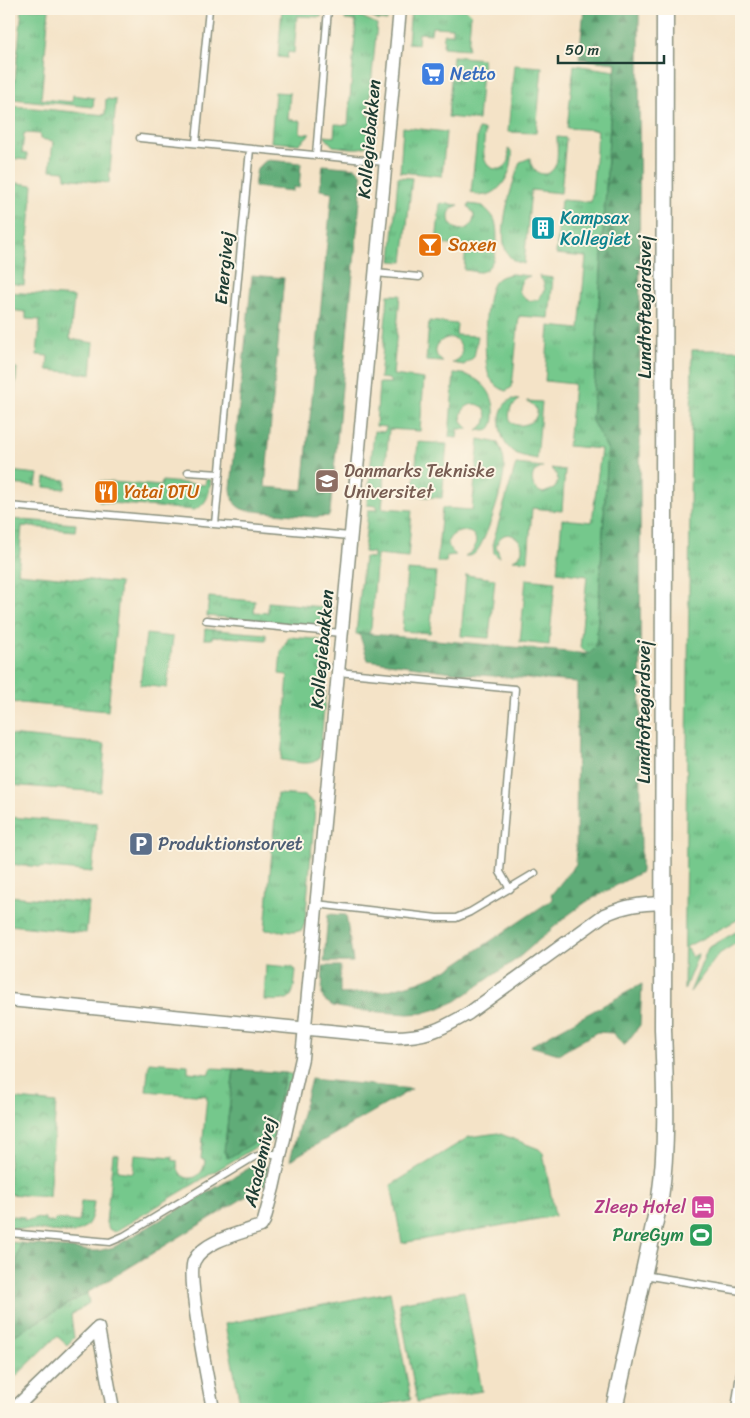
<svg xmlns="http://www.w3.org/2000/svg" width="750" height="1418" font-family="Sriracha,sans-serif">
<defs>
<pattern id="grass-tufts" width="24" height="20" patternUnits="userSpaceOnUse" patternTransform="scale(1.25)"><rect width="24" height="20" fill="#75c88c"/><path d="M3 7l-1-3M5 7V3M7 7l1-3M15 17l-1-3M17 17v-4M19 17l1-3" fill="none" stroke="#5fa473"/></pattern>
<pattern id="forest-firs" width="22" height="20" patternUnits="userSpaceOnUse" patternTransform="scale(1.25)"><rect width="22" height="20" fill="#60ac78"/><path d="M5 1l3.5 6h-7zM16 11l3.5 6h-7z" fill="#4f8d63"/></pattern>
<pattern id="park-crowns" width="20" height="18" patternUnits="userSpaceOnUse" patternTransform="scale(1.25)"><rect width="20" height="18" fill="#75c88c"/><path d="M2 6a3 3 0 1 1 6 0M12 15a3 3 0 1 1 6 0" fill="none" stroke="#5fa473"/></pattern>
</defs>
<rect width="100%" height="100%" fill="#fcf5e5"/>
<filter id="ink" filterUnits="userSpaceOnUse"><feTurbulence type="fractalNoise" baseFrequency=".02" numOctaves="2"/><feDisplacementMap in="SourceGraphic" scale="10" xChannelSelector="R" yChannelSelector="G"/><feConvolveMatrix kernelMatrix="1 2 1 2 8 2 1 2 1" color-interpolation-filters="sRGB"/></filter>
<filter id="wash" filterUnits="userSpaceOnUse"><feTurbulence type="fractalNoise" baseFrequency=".0096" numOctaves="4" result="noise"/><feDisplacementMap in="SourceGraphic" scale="20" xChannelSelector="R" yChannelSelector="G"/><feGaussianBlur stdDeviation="1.12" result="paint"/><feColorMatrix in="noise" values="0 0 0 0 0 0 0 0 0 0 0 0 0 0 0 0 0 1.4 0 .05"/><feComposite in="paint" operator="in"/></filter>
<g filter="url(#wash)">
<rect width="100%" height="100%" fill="#f4e3c7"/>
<path fill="url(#grass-tufts)" stroke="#4a8260" d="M22 9H49L41 99 72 102 73 95 94 98 93 107 13 99Z
M282 9H322L321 17 297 16 294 53 288 52 287 58 278 57Z
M345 9 377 24 368 116 379 117C375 152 365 150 333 146L324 136 334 137 335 124 348 125 356 21 345 20Z
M354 9H384L387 14V21L377 20Z
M411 9H466L471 14 468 49 443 47 444 34H453V28L432 27 431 34 419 33 418 44 408 43Z
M453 56 483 59 478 120 448 117Z
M514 65 542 67 536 133 508 132Z
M574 65 615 71 610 122 592 421 608 449 596 647 589 654 580 648 587 576 557 572 562 519 592 522 601 449 568 446 574 384 545 381 549 326 579 329 586 257 556 254 561 200 591 202 598 130 567 128Z
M275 92 290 93 288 119 301 121 300 133 310 134 299 144 271 142Z
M106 99 116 100 109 183 65 178V171L50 170 53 141 40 139V134L24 133 22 153 27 154V160L9 158 13 106 105 115Z
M403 127 446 132 442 176 400 172Z
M478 129 485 130C485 141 478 167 496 169 502 170 506 166 509 161L508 149 512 152C514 173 496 206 471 192Z
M557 137 566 138 561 193 531 190 524 264C519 262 514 262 510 257 493 239 513 183 520 162L530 158C530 171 545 181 554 168 559 161 557 146 557 137Z
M398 177 412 178 403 262 391 261Z
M9 182 33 185 24 285 9 283Z
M440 203 459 205C450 208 447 214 450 223 459 236 475 229 474 214L468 206 469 204 483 206C487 210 493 215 495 221 499 234 498 269 480 272 475 272 469 270 464 270L466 246 436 244Z
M512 274 530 276C523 278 520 282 519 290 522 299 530 303 539 299L545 289 543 281 538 276 553 278 549 318 519 316 512 387 506 391C498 388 493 383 489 376 483 361 484 298 493 284 497 277 504 275 512 274Z
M9 292 74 297 70 339 94 343 91 374 47 370 48 356 37 355 40 320 26 319V312L10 310 9 321Z
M388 295H400L393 375 424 379 420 431 389 429 382 508 412 510 408 558 377 555 371 628 368 635 356 634 364 557 373 558V553L364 552 368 510H377V506L367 505 374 431 384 432 387 427 376 426 379 383H391L389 379 380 378Z
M429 321 457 324 456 335 478 336 474 357 464 365 452 363 460 358 462 350C456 323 421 347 443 362L426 361Z
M692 350H741V918L686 947 692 957 699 953 684 990Z
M9 367 17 368 9 458Z
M454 373C478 374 496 391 494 416 494 421 493 427 488 430 485 432 480 430 477 430L485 424 487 416C481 390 446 412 469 429H458L457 438 449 437Z
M512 399 519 400 511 407C499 442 560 419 527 401L542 402 537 459C528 457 518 456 511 450 498 439 494 407 512 399Z
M479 439 498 443C502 451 505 460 504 469 504 485 486 543 475 553 472 556 469 556 465 556L473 551C489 518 427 532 456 555L447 556 446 562H437L442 508 472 510Z
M418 442 447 444 442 498 413 496Z
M516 464 543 467 534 472C530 481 533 490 543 493L554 489C560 481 558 474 551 468L565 470 562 511 532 508 528 561 513 560C538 548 504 518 496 546L500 557 497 556 494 553 493 542Z
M9 471 38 474 36 486 9 484Z
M45 478 66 480 65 489 44 487Z
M206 479 211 480C209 494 208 504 194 510L99 502 100 481 161 486 162 481 205 485Z
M407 570 436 572 430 633 402 631Z
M466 575 495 579 489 638 461 636Z
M526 579 555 582 549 645 520 642Z
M209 597 255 601 254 612 268 613V602L333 608C332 621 326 625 314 626L207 616Z
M205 629 266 634V640L212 636V639H204Z
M289 637 315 639 322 641 329 653 320 754C318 769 292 761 281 760L288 675 279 674 281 652Z
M277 794 305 796 314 803 315 809 305 923 302 930 295 932 265 930Z
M741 929V940L719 954 690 992 708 948Z
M266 965 292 967 296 970C293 999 294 1002 264 1000Z
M149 1062 188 1065V1072L210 1074 211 1068 234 1069 224 1152 271 1133 286 1073 293 1075 278 1133 270 1143 254 1148 114 1232 109 1229 106 1223 113 1154 119 1155 117 1171 133 1173 135 1154 173 1157 172 1160 177 1161C177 1185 204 1183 205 1160L201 1159 207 1096 146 1091Z
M498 1133 539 1149 543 1153 555 1216 402 1243 391 1185 469 1137Z
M81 1201 94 1202C92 1218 90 1229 73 1233L9 1228V1218H12V1216L24 1217V1220H33L34 1218 45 1219V1222H54L55 1219 79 1222Z
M9 1242 21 1243 15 1268 14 1309 9 1311Z
M390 1292 411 1399 366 1408V1409H352L351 1406 334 1409H241L225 1324Z
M87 1293 89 1303 71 1315 74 1338 67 1345 57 1336 9 1383V1341L13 1336Z"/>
<path fill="url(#forest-firs)" stroke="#407456" d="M584 9H639L641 872 586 902 568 915 517 959 456 1001 440 1008 423 1013 408 1014 353 1010 333 1006 324 1000 322 995 323 966H340V994L385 991 418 982 433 976 452 967 553 899 551 895 576 864 577 682 466 674 368 660 359 633 589 654 596 647 608 450 592 421 610 122 616 63 579 59Z
M267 160 301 163 299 188 293 187V191L254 187 257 168Z
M323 165 356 168 361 173 362 180 330 512 329 516 314 517 245 510C234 507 232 499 231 488L252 275 284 278 265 487 303 490 332 192 320 190Z
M328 914 346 915 353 962H324Z
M642 984 640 1025 624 1046 613 1033 597 1032 559 1054 530 1046Z
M234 1069 286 1073 271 1133 228 1158 224 1152Z
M311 1079 412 1089 290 1160Z
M258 1163 265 1164 268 1168 265 1185 87 1293 9 1338V1311L14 1309 15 1268 21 1243 91 1251H98L114 1247Z"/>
<path fill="url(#park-crowns)" stroke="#4a8260" d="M9 519 76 524 75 531 22 526 18 573 120 583 108 711 9 702Z
M9 735 105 744 101 792 9 785Z
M9 817 97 824 92 872 9 864Z
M9 896 89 903 86 933 9 925Z
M9 1098 56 1103 49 1197 9 1194Z
M464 1291 482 1391 417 1402 399 1303Z"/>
<path fill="#75c88c" stroke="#4a8260" d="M146 634 173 637 167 688 140 685Z"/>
</g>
<g filter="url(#ink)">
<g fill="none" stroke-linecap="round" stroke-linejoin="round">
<defs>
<path id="service" d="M140 138 385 162
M196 142 209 9
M316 155 328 9
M375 273 419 277
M188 472 220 474
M9 506 350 536
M215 524 250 149
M206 620 341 633
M338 672 515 689 500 872 510 889
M316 904 437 918H456L470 912 535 873
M9 1233 110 1242 124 1236 254 1157 267 1153 280 1155
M644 1275 741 1291
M735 1409 741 1367"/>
<path id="minor" d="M9 1000 392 1037C426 1037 440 1030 469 1013L604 915C627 905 639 904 664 903
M14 1409 98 1328 113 1409
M213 1409C209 1386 186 1276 194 1261 203 1241 241 1233 261 1226L264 1221 273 1188 302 1058 400 9"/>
<path id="tertiary" d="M614 1409 660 1198C668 1142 665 1086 663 1029L665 9"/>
</defs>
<use href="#service" stroke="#8a907e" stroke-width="9"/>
<use href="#minor" stroke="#8a907e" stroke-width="15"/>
<use href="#tertiary" stroke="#8a907e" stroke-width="19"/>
<use href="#service" stroke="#fff" stroke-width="6"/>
<use href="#minor" stroke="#fff" stroke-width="12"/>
<use href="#tertiary" stroke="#fff" stroke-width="16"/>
</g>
</g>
<defs>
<symbol id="supermarket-square" viewBox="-11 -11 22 22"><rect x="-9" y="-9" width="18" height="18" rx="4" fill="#3f7fe0" stroke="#fcf5e5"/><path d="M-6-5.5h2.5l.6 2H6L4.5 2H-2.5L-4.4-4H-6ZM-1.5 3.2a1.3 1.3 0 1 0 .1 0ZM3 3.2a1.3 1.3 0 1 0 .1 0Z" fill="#fff"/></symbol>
<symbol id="building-square" viewBox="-11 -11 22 22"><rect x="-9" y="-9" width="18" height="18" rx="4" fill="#0f9aa8" stroke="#fcf5e5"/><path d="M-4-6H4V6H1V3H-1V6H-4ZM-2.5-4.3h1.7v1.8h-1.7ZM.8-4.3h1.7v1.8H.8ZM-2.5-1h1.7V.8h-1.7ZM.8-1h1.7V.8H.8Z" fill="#fff"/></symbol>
<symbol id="bar-square" viewBox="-11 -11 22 22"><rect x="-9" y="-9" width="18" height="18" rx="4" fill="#e8710a" stroke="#fcf5e5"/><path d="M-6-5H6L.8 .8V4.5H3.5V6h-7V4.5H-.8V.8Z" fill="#fff"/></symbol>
<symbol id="university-square" viewBox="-11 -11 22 22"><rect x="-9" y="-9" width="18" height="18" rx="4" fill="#8d6e63" stroke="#fcf5e5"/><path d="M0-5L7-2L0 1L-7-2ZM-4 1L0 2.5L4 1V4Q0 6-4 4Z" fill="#fff"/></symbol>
<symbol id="restaurant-square" viewBox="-11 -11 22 22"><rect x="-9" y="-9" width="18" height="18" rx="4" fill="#e8710a" stroke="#fcf5e5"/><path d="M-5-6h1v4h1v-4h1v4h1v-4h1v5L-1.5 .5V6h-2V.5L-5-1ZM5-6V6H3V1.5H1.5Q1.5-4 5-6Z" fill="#fff"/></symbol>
<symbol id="parking-square" viewBox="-11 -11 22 22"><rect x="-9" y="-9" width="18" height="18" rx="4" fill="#5c6f8a" stroke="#fcf5e5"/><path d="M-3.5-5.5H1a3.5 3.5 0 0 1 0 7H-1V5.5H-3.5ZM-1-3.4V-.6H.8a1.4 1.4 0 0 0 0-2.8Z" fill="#fff"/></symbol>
<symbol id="hotel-square" viewBox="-11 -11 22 22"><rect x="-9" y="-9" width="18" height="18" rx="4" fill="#d1479c" stroke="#fcf5e5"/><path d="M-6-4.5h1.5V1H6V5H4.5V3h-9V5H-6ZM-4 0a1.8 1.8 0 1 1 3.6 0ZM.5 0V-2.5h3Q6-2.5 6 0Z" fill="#fff"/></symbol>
<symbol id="stadium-square" viewBox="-11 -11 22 22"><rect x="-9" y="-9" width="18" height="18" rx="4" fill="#2e9e5b" stroke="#fcf5e5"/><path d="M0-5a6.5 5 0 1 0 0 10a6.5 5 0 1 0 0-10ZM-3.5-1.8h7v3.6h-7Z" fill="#fff"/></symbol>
</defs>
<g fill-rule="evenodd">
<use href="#supermarket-square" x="419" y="60" width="28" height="28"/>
<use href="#building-square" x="529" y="214" width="28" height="28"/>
<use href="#bar-square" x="416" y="231" width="28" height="28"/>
<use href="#university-square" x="313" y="467" width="28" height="28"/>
<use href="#restaurant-square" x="92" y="478" width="28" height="28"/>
<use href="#parking-square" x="127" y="830" width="28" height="28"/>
<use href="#hotel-square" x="689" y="1193" width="28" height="28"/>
<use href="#stadium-square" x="687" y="1221" width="28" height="28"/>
</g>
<g text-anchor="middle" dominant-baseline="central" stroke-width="4" stroke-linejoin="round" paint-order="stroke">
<g font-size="18" fill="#366cbe" stroke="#fcf5e5" text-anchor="start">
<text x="450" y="74">Netto</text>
</g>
<g font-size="18" fill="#1f3d34" stroke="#fcf5e5">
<text transform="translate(369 139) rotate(-85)">Kollegiebakken</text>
<text transform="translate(224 268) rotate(-85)">Energivej</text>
<text transform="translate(645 307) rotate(-90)">Lundtoftegårdsvej</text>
<text transform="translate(322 649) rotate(-85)">Kollegiebakken</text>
<text transform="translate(644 712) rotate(-90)">Lundtoftegårdsvej</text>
<text transform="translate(260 1162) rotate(-77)">Akademivej</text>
</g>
<g font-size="18" fill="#0d838f" stroke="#fcf5e5" text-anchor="start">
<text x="560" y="218">Kampsax<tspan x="560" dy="21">Kollegiet</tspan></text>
</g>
<g font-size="18" fill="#c56008" stroke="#fcf5e5" text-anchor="start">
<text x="448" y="245">Saxen</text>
<text x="124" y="492">Yatai DTU</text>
</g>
<g font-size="18" fill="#785e54" stroke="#fcf5e5" text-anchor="start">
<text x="344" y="471">Danmarks Tekniske<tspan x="344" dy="21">Universitet</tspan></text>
</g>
<g font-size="18" fill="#4e5e75" stroke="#fcf5e5" text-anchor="start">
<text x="158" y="844">Produktionstorvet</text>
</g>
<g font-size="18" fill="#b23c85" stroke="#fcf5e5" text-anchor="end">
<text x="686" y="1207">Zleep Hotel</text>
</g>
<g font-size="18" fill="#27864d" stroke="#fcf5e5" text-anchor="end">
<text x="684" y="1235">PureGym</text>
</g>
</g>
<rect width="750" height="1418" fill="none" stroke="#fcf5e5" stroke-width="30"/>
<path d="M558 55v8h106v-8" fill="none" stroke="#1f3d34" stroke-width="2.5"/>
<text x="565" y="55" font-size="15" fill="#1f3d34" stroke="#fcf5e5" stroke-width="4" paint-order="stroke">50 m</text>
</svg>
